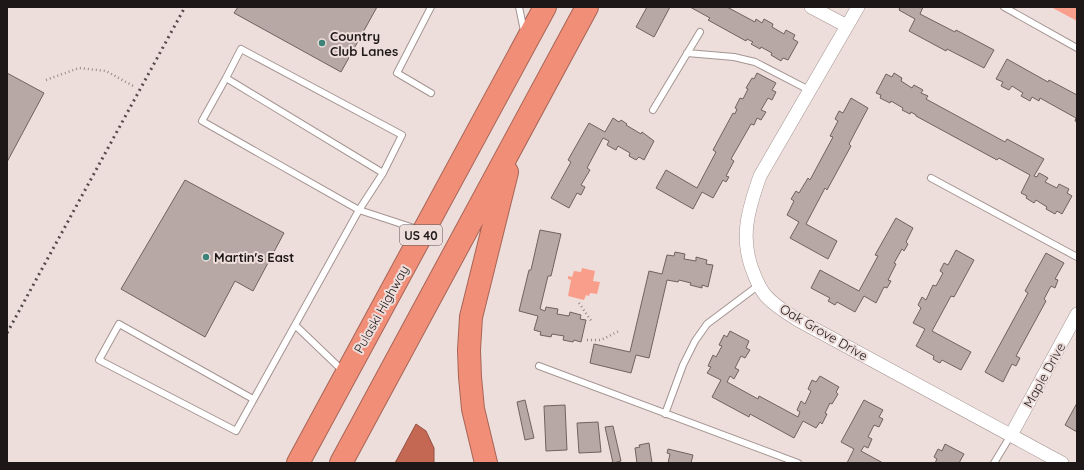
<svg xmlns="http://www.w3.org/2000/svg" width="1084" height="470" font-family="Quicksand,sans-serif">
<rect width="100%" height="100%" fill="#eededb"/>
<path fill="#f99e8a" d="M1051 7H1077V21Z
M582 268 595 271 593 281 600 282 597 294 590 293 589 296 586 295 584 300 568 296 571 280 568 279V276L572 277 574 271 581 272Z"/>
<path fill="#c46854" stroke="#925042" d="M416 424 426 431 434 448V463H395Z"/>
<path fill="#b7a8a5" stroke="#6f625f" d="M238 7H377L341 72 234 13Z
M647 7H670L654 37 636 27Z
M690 7H727L755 22 756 19 762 23 764 19 773 24 772 27 784 34 786 30 795 35 793 39 798 42 788 60 783 58 781 61 771 55 772 53 761 47 760 49 751 44 753 42 747 39 746 41 708 20 710 18Z
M900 7H923L920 14 955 32 956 30 994 50 984 68 947 49 946 51 909 31 915 19 899 10Z
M1007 59 1048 82 1049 80 1077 95V122L1075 121 1076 118 1040 98 1039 101 1032 97 1030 101 1021 96 1023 93 1012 86 1009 90 1001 86 1003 82 996 79Z
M7 73 44 93 7 162Z
M757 73 776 83 772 90 776 92 772 100 768 98 761 110 766 112 761 120 757 118 754 125 751 124 731 159 734 161 726 176 729 177 726 182 723 180 713 198 702 192 693 209 656 188 666 170 697 188 716 152 713 150 733 113 735 114 737 109 735 108 740 98 743 99 748 89 746 88 752 78 754 79Z
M894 73 902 78 901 81 912 88 914 85 923 90 921 93 928 96 926 99 1005 142 1007 139 1044 159 1034 176 1037 177 1039 173 1043 175 1048 178 1045 182 1057 188 1059 184 1069 189 1067 193 1072 196 1062 214 1057 211 1055 214 1046 209 1047 207 1036 200 1034 203 1026 198 1027 196 1021 193 1030 175 999 158 997 160 916 116V115L911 112 910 114 902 110 903 108 891 101 890 103 880 98 881 95 876 93 886 74 892 77Z
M851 98 868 108 849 144 851 146 827 190 825 188 806 224 837 241 828 259 790 238 799 222 787 215 794 201 791 199 796 191 799 193 808 178 810 180 833 137 830 136 838 121 835 119 839 111 843 113Z
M613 118 619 122 621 120 627 124 626 125 641 134 642 132 654 141 644 160 639 157 636 160 629 156 630 153 618 146 616 150 612 148 607 145 609 141 603 138 587 168 590 170 581 185 585 187 581 195 577 193 569 208 551 198 571 162 568 160 589 123 605 132Z
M185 180 284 233 253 291 235 281 205 337 121 289Z
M896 218 913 228 906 242 908 244 904 251 902 249 894 263 896 264 888 280 891 281 887 288 884 287 876 303 864 296 855 312 837 302 835 305 828 301 830 298 811 288 820 270 859 291 878 256 875 255Z
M540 230 561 234 551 276H548L540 309 545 311 546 307 558 309 557 314 569 316 570 312 581 315 580 319 586 320 581 342 574 340 573 342 563 340 564 336 552 334 551 337 540 335 541 332 534 330 538 316 519 311 529 270H531Z
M956 250 974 260 954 297 951 296 932 331 971 352 961 370 942 360 940 363 936 361 933 359 934 356 916 346 925 329 913 323 921 308 918 305 922 297 926 300 933 285 936 286 943 273 940 271 944 263 948 265Z
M675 252 685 254 684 259 696 261V257L707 260 706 264 713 265 708 287 702 285V288L690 285 691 283 679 280 678 282 667 280 649 358 636 355 631 373 590 363 594 344 630 352 649 271 662 274 667 255 674 256Z
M1046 253 1064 263 1055 279 1058 280 1055 288 1051 286 1044 299 1046 301 1016 356 1020 358 1016 366 1012 364 1003 382 985 372 1028 293 1025 291Z
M730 331 749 341 746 348 750 350 745 358 741 356 735 368 739 370 734 379 730 376 727 382 758 399 759 396 798 417 800 412 797 410 801 401 805 404 811 391 808 389 812 380 816 382 820 376 839 387 836 392 838 394 832 404 830 403 825 413 827 414 822 424 820 422 816 428 803 421 794 438 750 414 749 417 712 397 721 380 707 373 711 367 708 366 713 355 716 357 722 346 719 345 724 335 727 337Z
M525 400 534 438 525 440 517 402Z
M864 400 883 410 879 417 883 419 879 427 874 425 868 437 872 439 868 448 864 446 861 451 883 463H847L854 449 841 442Z
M1077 403V432L1065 425Z
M565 405 567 450 546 451 544 406Z
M598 422 601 452 579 453 577 423Z
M613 426 621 461 613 463 605 427Z
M649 443 652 463H637L635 448 640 447 639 445Z
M945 444 964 454 959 463H935L937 459 934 457 938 449 942 451Z
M668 449 693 455 691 463H668L670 454 667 453Z"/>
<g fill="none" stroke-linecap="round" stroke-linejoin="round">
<defs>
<path id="lane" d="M431 7 397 73 431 93
M519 7 524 31
M1004 7 1077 48
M687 53 734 57 755 62 809 90
M226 78 241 49 402 135 383 173
M653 110 700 32
M931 178 1077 257
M295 325 343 371
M539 366 798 463
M253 399 119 324 99 360 236 431 359 210 383 173 226 78 202 121 359 210 420 230
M665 414 683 365 695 341 707 324 759 285
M994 463 1011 435"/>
<path id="street" d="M811 7 847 26
M858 7 760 176C748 210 739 239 754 274 757 282 761 290 766 296 775 306 787 313 798 320L1062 463
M1011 435 1077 314"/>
<path id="highway" d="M298 463 545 7
M341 463 587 7
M486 463 473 409 470 377 469 350 471 317 507 172"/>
</defs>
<use href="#lane" stroke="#a49592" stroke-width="8"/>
<use href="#street" stroke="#a49592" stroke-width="14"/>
<use href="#highway" stroke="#a76556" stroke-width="24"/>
<path stroke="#968b88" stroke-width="2.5" stroke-dasharray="1 3" stroke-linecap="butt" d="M46 80 79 68 106 71 135 87
M579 303 592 322
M587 340H601L619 331"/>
<use href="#lane" stroke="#fff" stroke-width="6"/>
<use href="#street" stroke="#fff" stroke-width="13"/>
<use href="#highway" stroke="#f18e78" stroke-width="22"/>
<path stroke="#544c4a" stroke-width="3" stroke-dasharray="2 4" stroke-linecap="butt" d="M7 333 185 7"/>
</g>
<g fill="#3e837a" stroke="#eededb" stroke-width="1.5">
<circle cx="322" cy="43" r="4"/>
<circle cx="206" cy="257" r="4"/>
</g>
<g text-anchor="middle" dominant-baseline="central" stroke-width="4" stroke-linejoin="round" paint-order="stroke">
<rect fill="#eededb" stroke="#5c5352" stroke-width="1" x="400" y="225" width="42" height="20" rx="3"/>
<g font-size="12" font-weight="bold" fill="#1d1817">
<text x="421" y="235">US 40</text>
</g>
<g font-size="13" font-weight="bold" fill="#1d1817" stroke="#eededb" text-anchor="start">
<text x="330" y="36">Country<tspan x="330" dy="15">Club Lanes</tspan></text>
<text x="214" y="257">Martin's East</text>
</g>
<g font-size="13" fill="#1d1817" stroke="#eededb">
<text transform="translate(381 309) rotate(-61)">Pulaski Highway</text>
<text transform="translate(824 332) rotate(30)">Oak Grove Drive</text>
<text transform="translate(1044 375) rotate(-61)">Maple Drive</text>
</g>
</g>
<rect width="1084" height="470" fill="none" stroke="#1d1817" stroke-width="16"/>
</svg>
